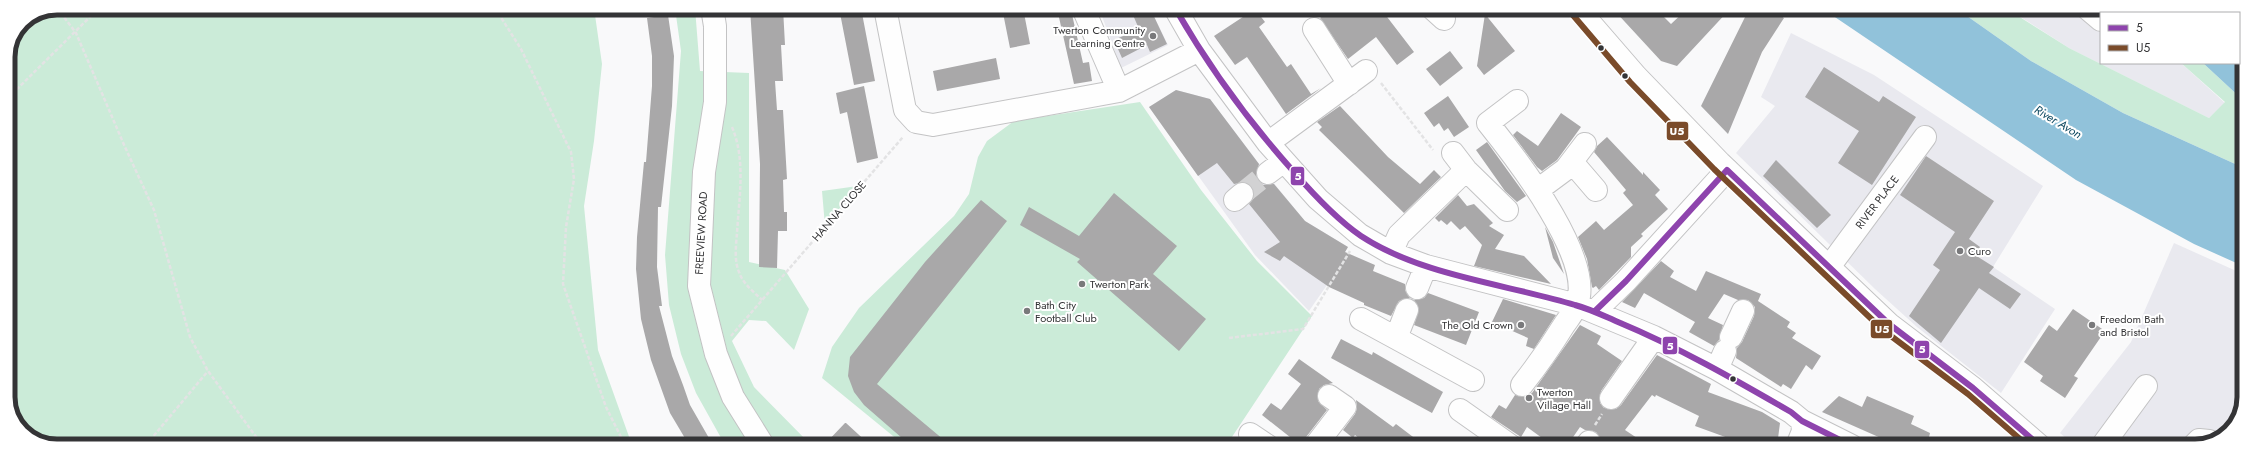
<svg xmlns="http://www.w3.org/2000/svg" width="2252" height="454" font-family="Jost,sans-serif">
<rect width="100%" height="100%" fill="#f9f9fa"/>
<path fill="#e9e9ef" d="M1099 8H1150L1168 45 1121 68Z
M2008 9H2121L2125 13H2101V63H2181L2225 103 2209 118 2069 48Z
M1791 33 1874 75 2043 186 1993 267 2055 309 2001 393 1917 327 1875 289 1736 153 1775 106 1761 97Z
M1176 90 1210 99 1272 181 1305 221 1348 247 1327 285 1309 311 1255 255 1149 107Z
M2174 243 2243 274V406L2227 434 2195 446H2075L2060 433 2131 342Z"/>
<path fill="#cbebd8" d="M57 8H594L602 64 594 141 584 206 598 350 632 445H48L22 431 8 403V57L23 22Z
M675 8H695L700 71 749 73V262L785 270 809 309 794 350 766 321 749 320 732 341 754 387 811 445H725L696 393 681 354 669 305 665 255 681 51Z
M1957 9H2007L2069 48 2209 118 2225 102 2181 63H2203L2244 101V168L2123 113 2031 61Z
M2121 9H2145L2149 13H2125Z
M1140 102 1201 190 1257 261 1312 316 1226 446 904 445 822 378 832 347 859 308 954 216 969 194 978 157 987 141 1014 121Z
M858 186 825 226 822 191Z"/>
<path fill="#91c2da" d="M1823 9H1957L2031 61 2123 113 2244 168 2243 266 2194 244 2076 180Z
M2145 9H2201L2205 13H2149Z
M2239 45 2244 54V101L2203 63H2239Z"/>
<path fill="#a9a8a9" d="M750 8H783L785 45H781L783 81H775L777 110H783L787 179 783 180 784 212H787V231H778L777 268 759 267 760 164Z
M839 8H861L875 81 854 85Z
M1002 8H1023L1030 44 1010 48Z
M1130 8H1150L1167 44 1150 52 1147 45 1122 58 1114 40 1139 29Z
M1255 9 1265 22 1259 27 1287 67 1291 64 1311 94 1321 88 1286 114 1247 57 1235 65 1214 36Z
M1332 9H1381L1414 52 1397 65 1376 37 1348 59 1320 18Z
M1613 9H1656L1671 24 1687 9H1730L1677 66 1661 61Z
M1749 9H1772L1784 18 1762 52 1728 134 1701 106Z
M1071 10 1083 63 1089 62 1092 81 1074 84 1058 13Z
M1485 14 1515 51 1484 75 1477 66Z
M668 15 674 56 672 106 661 207H658L657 267 662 306H659L672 356 683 385 690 405 713 445H689L670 413 651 360 641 319 636 269 637 237 644 162H646L652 86V56L647 18Z
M1450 51 1463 68 1440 86 1426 69Z
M996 58 1000 79 937 91 933 71Z
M1824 67 1879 102 1883 96 1916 117 1872 185 1838 163 1859 131 1805 97Z
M864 86 878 158 857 163 847 112 840 114 836 93Z
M1176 90 1210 99 1259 164 1256 174 1258 181 1263 185 1274 184 1305 221 1348 247 1345 252 1375 265 1373 271 1405 284V290L1410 298 1399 301 1391 316 1364 305V303L1329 287 1284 256 1280 261 1264 252 1280 242 1249 204 1254 198 1252 186 1246 182 1234 184 1217 163 1198 176 1149 107Z
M1448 96 1469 127 1454 137 1448 128 1444 131 1439 123 1434 127 1424 113Z
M1340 106 1388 157 1420 184 1434 170 1441 177 1404 213 1319 130 1322 127 1317 122Z
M1561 113 1581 127 1557 160 1542 171 1537 167 1513 135 1517 131 1538 146Z
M1607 137 1643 175V172L1660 190 1655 195 1668 209 1641 234 1643 236 1631 247V257L1599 290 1596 286 1593 288 1592 287 1587 259 1578 237 1596 221 1604 230 1633 205 1623 193 1626 190 1594 152 1597 146Z
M1487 142 1526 196 1517 202 1505 191 1476 150Z
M1926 156 1994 201 1969 239 1980 247 1975 255 1994 267 1989 273 2021 294 2010 309 1979 288 1941 343 1909 316 1940 270 1933 265 1955 232 1900 195Z
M1776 160 1831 215 1817 228 1763 176Z
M1114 193 1177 246 1153 274 1206 319 1179 351 1077 262 1080 259 1020 225 1029 207 1079 236Z
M1458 195 1467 206 1474 204 1493 223 1489 226 1504 235 1495 249 1524 256 1551 284 1474 266 1482 245 1465 226 1460 230 1451 221 1447 225 1441 220 1439 222 1435 218Z
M981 200 1007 221 877 384 950 445H910L864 405 854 392 848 376 850 357 925 262Z
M1545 227 1553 242 1564 274 1553 258Z
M1661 261 1674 271 1670 277 1696 291 1706 271 1761 294 1758 301 1790 322 1787 327 1796 333 1792 338 1821 356 1812 370 1806 365 1791 389 1783 384 1781 387 1736 358 1737 348 1742 342 1754 316 1755 307 1748 300H1738L1724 294 1708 318 1723 325 1719 340 1714 346 1689 332 1695 322 1644 293 1635 308 1622 302Z
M1428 293 1479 312 1466 345 1414 325 1419 309 1414 300 1424 298Z
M1503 299 1556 315 1534 349 1526 346 1528 338 1492 322Z
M2073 309 2105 331 2074 376 2078 378 2065 398 2040 381 2043 376 2024 362 2049 325 2057 331Z
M1580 325 1601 336 1597 344 1622 361 1601 391 1600 403 1604 408 1616 409 1621 405 1657 355 1711 384 1708 392 1762 412 1780 423 1777 446H1750L1695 426 1699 416 1656 395 1655 397 1652 395 1625 430 1649 446H1609L1601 440 1596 432 1585 430 1580 427 1567 446H1553L1527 427 1521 437 1491 417 1499 405 1506 409 1515 395 1526 397 1532 393Z
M1341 339 1372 355 1373 352 1443 392 1432 413 1331 358Z
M1299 359 1333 383 1324 385 1319 389 1318 401 1327 410 1300 445 1262 415 1271 403 1281 410 1301 384 1288 374Z
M1839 396 1862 407 1867 396 1914 416 1911 424 1930 433 1927 446H1899L1822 412Z
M1356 400 1393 427 1396 424 1425 446H1374L1368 441 1366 444 1355 435 1353 438 1343 430 1355 414 1357 408Z
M845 423H846L870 445H824Z"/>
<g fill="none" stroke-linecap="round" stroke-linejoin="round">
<path stroke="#d2d2d3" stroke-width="22" stroke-dasharray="22 11" stroke-linecap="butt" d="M1242 194 1268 173"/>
<defs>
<path id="minor" d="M712 8 715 26V102L704 172 699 286 716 354 733 397 763 445
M885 8 905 110 916 122 933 125 1119 91 1199 50
M1083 8 1119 91
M1175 8 1199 50 1268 143 1318 199 1360 235 1391 253 1426 266 1577 305 1654 337 1717 369 1791 412 1802 421 1852 446
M1433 9 1444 19
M2088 9 2101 20
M1314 29 1349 84
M1517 101 1488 123C1516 158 1595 259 1577 304 1574 312 1568 319 1564 325 1551 346 1537 366 1522 385
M1268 143 1366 71
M1453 153 1466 170 1507 210
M1572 162 1596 190
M1268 173 1284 161
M1539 189 1566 169 1585 144
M1235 200 1242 194
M1391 253 1399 235 1466 170
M1829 267 1925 137
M1417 288 1426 266
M1407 310 1396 338 1473 380
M1595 311 1626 281 1727 170
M1361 319 1396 338
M1731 337 1743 311
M1717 369 1725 351
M1611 398 1654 337
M1460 410 1511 446
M1250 434 1268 446
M1315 446 1345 407 1329 396
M1586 446 1589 442
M1797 446 1803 431 1802 421
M2102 446 2146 386
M2193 446 2199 440 2209 441"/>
<path id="highway" d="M1578 9 1636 76 1720 163 1829 267 1889 324 1973 388 2040 446"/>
</defs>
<use href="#minor" stroke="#c3c3c4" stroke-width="24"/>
<use href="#highway" stroke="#c3c3c4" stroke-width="24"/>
<path stroke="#e3e3e4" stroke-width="2.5" stroke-dasharray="4 2" stroke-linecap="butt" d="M57 8 76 33 125 147 154 210 190 337 208 371 262 445
M495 8 521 49 571 152 574 179 566 227 563 284 606 407 625 445
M1381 83 1433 150
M8 98 99 8
M732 127C746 160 739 198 737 233 736 245 734 261 739 272 743 284 754 292 762 300
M731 336 903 137
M1229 338 1303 329 1350 251
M1595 425 1602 414
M146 445 208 371"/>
<use href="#minor" stroke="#fefefe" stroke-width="22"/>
<use href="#highway" stroke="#fefefe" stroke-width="22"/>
<defs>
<path id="bus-1" d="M1175 8C1209 67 1249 122 1294 172 1314 195 1336 219 1361 236 1422 276 1506 284 1575 305 1590 309 1604 316 1618 322 1678 347 1734 379 1791 412L1802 421 1852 446
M1595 311 1626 281 1727 170 1889 324 1973 388 2040 446"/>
<path id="bus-2" d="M1572 14 1630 82 1714 169 1883 330 1968 394 2028 446"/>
</defs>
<use href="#bus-1" stroke="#fff" stroke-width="9"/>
<use href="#bus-2" stroke="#fff" stroke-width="9"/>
<use href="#bus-1" stroke="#8e44ad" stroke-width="6"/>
<use href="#bus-2" stroke="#7a4b2a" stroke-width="6"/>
</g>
<g fill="#79797b" stroke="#fff" stroke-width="1.5">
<circle cx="1153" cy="36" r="4"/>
<circle cx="1960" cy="251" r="4"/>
<circle cx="1082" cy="284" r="4"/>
<circle cx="1027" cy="311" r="4"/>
<circle cx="1521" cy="325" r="4"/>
<circle cx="2092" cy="325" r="4"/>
<circle cx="1529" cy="398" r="4"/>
</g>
<g fill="#343436" stroke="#fff" stroke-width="1.5">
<circle cx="1601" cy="48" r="3.5"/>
<circle cx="1625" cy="76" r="3.5"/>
<circle cx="1733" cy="379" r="3.5"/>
</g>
<g text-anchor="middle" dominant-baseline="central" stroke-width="4" stroke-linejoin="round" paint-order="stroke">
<g font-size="11" fill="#343436" stroke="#fff" text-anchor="start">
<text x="1145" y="30" text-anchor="end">Twerton Community<tspan x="1145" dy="13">Learning Centre</tspan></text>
<text x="1968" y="251">Curo</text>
<text x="1090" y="284">Twerton Park</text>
<text x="1035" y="305">Bath City<tspan x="1035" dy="13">Football Club</tspan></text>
<text x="2100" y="319">Freedom Bath<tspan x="2100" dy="13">and Bristol</tspan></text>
<text x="1513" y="325" text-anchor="end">The Old Crown</text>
<text x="1537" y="392">Twerton<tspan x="1537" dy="13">Village Hall</tspan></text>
</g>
<g font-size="11" fill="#343436" stroke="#fff">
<text transform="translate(1877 202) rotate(-53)">RIVER PLACE</text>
<text transform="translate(839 211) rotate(-49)">HANNA CLOSE</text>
<text transform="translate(701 233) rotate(-87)">FREEVIEW ROAD</text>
</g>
<g font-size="12" font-style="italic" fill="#0d4860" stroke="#fff">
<text transform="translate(2058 122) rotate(31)">River Avon</text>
</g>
</g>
<path d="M0 0H2252V454H0ZM57 15H2195A42 42 0 0 1 2237 57V397A42 42 0 0 1 2195 439H57A42 42 0 0 1 15 397V57A42 42 0 0 1 57 15Z" fill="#fff" fill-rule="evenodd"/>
<path fill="none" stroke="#343436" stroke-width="5" d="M57 15H2195A42 42 0 0 1 2237 57V397A42 42 0 0 1 2195 439H57A42 42 0 0 1 15 397V57A42 42 0 0 1 57 15Z"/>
<g stroke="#fff" stroke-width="1.5">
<rect x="1666" y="121" width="23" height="20" rx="4" fill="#7a4b2a"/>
<rect x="1290" y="166" width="15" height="20" rx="4" fill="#8e44ad"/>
<rect x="1870" y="319" width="23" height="20" rx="4" fill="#7a4b2a"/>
<rect x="1662" y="336" width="16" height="19" rx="4" fill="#8e44ad"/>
<rect x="1914" y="340" width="16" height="19" rx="4" fill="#8e44ad"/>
</g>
<g font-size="11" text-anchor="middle" font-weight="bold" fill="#fff">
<text x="1677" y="135">U5</text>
<text x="1298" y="180">5</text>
<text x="1882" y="333">U5</text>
<text x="1670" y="350">5</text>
<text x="1922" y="353">5</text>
</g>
<rect x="2100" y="12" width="140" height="52" fill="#ffffff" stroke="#aeaeaf"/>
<rect x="2108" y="25" width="20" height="6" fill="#8e44ad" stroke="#aeaeaf"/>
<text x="2136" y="32" font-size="12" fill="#343436">5</text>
<rect x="2108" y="45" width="20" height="6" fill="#7a4b2a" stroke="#aeaeaf"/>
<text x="2136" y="52" font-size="12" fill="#343436">U5</text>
</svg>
